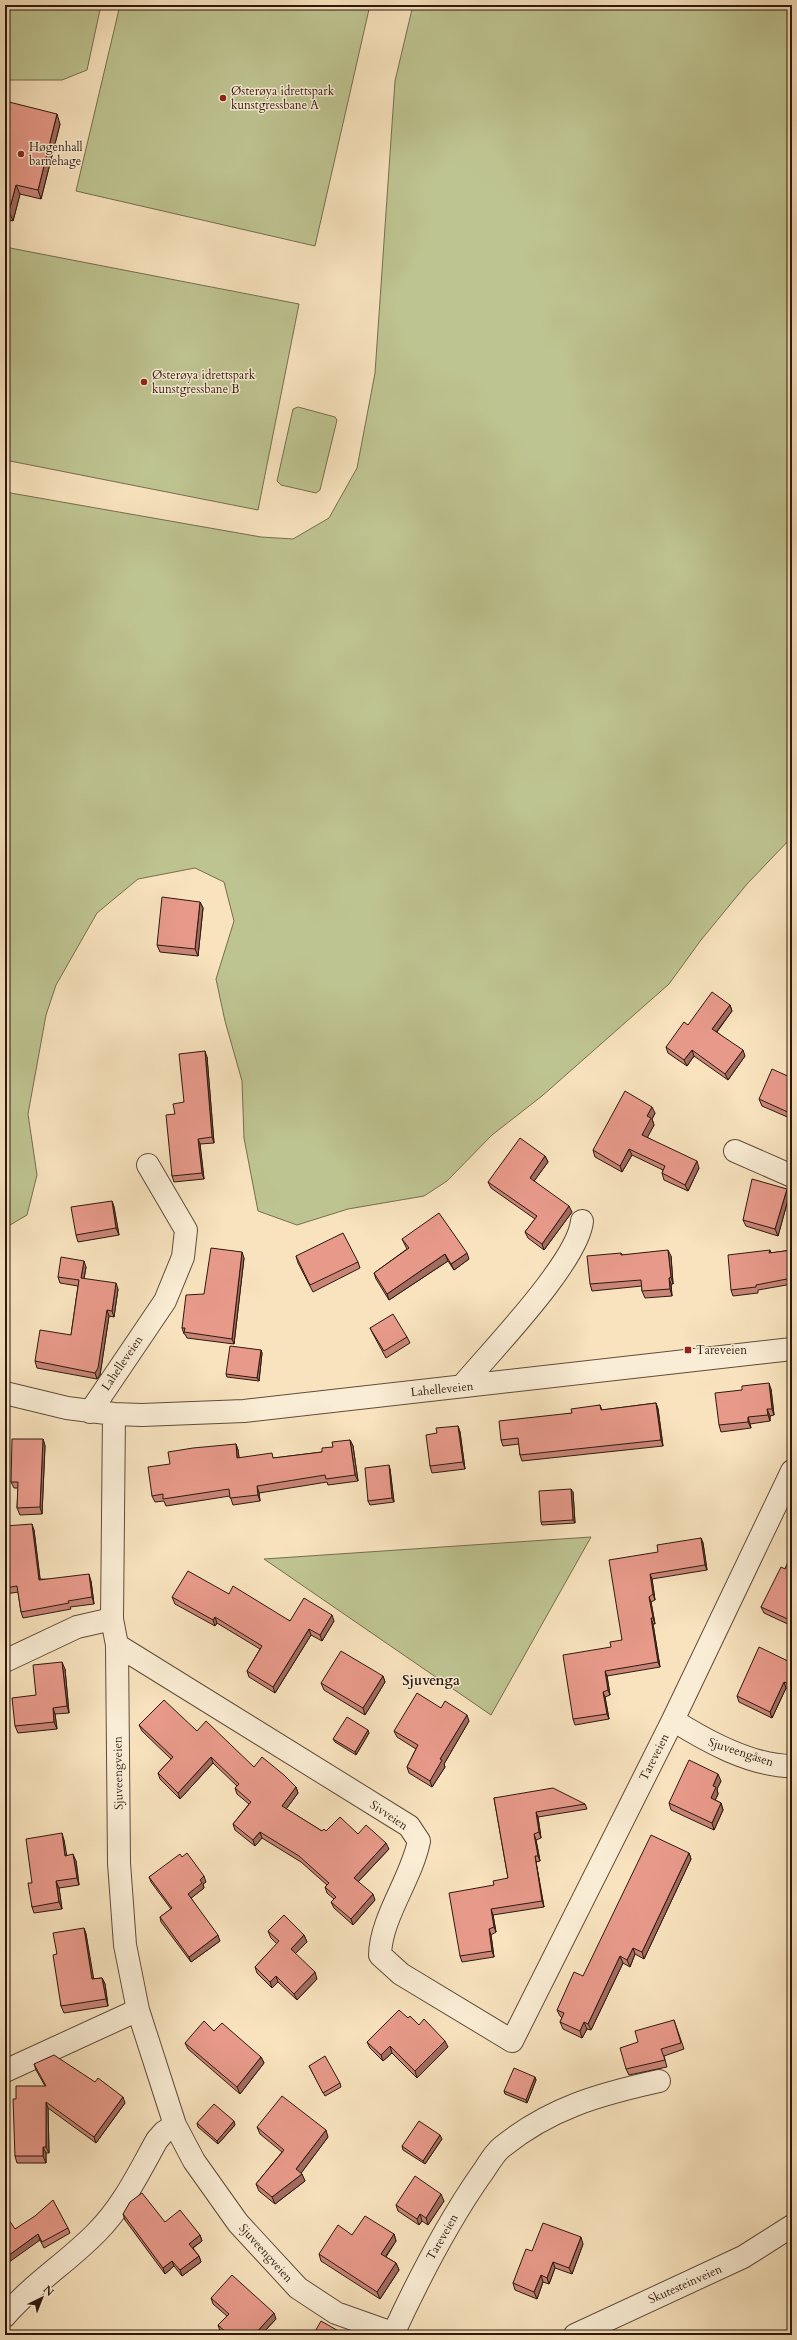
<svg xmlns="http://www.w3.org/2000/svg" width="797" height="2340" font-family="Cardo,serif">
<rect width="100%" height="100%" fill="#f8e3be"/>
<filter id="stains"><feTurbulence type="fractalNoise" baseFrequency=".005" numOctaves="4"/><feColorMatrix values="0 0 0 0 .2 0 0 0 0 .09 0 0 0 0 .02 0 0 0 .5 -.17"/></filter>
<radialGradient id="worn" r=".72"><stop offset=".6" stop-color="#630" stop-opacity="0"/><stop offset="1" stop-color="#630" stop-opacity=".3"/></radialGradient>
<path fill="#bec491" stroke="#766e50" d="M5 5H101L87 70 62 80H5Z
M120 5H370L315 246 76 191Z
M413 5H792V837L747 884 701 940 669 984 542 1096 492 1135 447 1181 424 1196 348 1209 297 1225 258 1211 244 1138 242 1081 225 1021 216 979 234 921 224 882 195 868 138 879 97 913 56 985 46 1015 28 1114 37 1175 27 1215 5 1228V492L261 537 293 539 329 518 357 468 375 373 395 81Z
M5 247 299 304 258 510 5 460Z
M298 407 335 417 337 420 320 490 316 493 281 485 277 481 293 409Z
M591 1537 491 1715 264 1559Z"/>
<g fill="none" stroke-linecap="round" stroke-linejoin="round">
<defs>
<path id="minor" d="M735 1151 792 1176
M462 1386C490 1352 578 1262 582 1221
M5 1393 67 1408 114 1414 142 1415 244 1411 792 1349
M90 1412 165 1301 183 1257 186 1230 148 1165
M114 1414 112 1619 117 1645 119 1863 125 1945 138 2010 175 2125 194 2161 238 2223 298 2288 336 2313 398 2335
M117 1645 409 1826 419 1841C411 1880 381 1917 380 1955L401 1974 512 2041 673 1720 792 1471
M5 1661 77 1627 112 1619
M673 1720C706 1741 751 1766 792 1766
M5 2071 138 2010
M5 2316C32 2284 68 2262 97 2232 123 2206 139 2172 157 2140L164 2132 175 2125
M394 2332C419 2278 446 2225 480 2176 487 2167 493 2154 502 2147 550 2108 600 2094 659 2081
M575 2335 743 2257 792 2226"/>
</defs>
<use href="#minor" stroke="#604c3a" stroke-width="24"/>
<use href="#minor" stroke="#faedd5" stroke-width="22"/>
</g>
<path fill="#c88477" stroke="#2e190e" d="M5 101 60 124 41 199 20 194 13 221 5 219Z
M200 902 203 908 198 956 160 952 157 945Z
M730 1005 732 1011 717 1032 745 1056 728 1080 694 1056 687 1066 668 1053 666 1047 688 1025Z
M207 1057 214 1143 200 1144 204 1179 174 1182 172 1176 175 1114 184 1102Z
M792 1078V1119L762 1106 759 1099Z
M655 1113 652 1119 654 1125 647 1137 699 1168 688 1191 664 1180 662 1173 663 1170 632 1155 622 1172 595 1157 593 1150Z
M545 1156 548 1162 534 1181 572 1212 544 1250 528 1238 525 1232 535 1219 491 1188 488 1182Z
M789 1196 778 1236 746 1226 743 1220Z
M112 1201 114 1207 119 1235 78 1242 76 1235Z
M402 1239 469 1259 454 1270 448 1261 389 1300 376 1279 374 1273 407 1249Z
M770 1250 771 1253 792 1250V1284L758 1290V1293L733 1296 731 1290Z
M621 1253 622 1255 671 1256 673 1284H671L672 1296 645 1298 642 1291V1286L592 1291 590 1284Z
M296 1256 358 1262 360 1268 313 1292 298 1263Z
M244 1258 234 1344 187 1338 185 1334H184L182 1328 204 1294Z
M86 1267 84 1279 118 1289 114 1317 109 1316 100 1375 97 1379 37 1368 35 1361 71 1335 78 1286 60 1283 58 1277Z
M370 1328 407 1337 410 1343 386 1358 373 1334Z
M261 1350 262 1353 259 1381 227 1377 226 1374Z
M771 1389 774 1415 770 1416V1421L750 1424 751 1428 721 1432 719 1425Z
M656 1403 658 1409 663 1446 522 1461 520 1455 519 1444 503 1446 501 1440 572 1413 600 1405 602 1410Z
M458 1426 460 1432 465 1469 432 1473 430 1466 437 1433Z
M43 1439 45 1446 42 1514 20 1515 17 1508 18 1488H14L11 1482Z
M350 1440 353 1446 358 1481 328 1485 327 1482 259 1493 260 1501 233 1505 230 1496 166 1506 164 1501 155 1502 152 1496 170 1464 236 1444 238 1450 239 1458H274L322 1452 333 1447Z
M390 1469 394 1502 370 1505 368 1501Z
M573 1492 575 1523 542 1525 541 1522Z
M5 1526 34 1530 40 1579 91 1581 94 1604 70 1607 71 1609 23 1618 21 1612 18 1592 6 1594 5 1591Z
M701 1538 703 1543 707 1570 652 1579 655 1600 651 1602 655 1624H653L660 1667 607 1676 610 1695 605 1697 609 1719 575 1725 573 1719 611 1647 622 1640 658 1552Z
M792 1553V1626L764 1613 761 1607 785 1569Z
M229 1594 290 1621H334L322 1641 311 1635 275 1693 249 1677 247 1671 260 1649 217 1623 215 1626 175 1604 172 1597Z
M792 1663V1691L786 1688 772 1718 739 1702 737 1696Z
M65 1669 69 1713 55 1714 57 1729 18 1733 15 1726 36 1695Z
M383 1676 385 1682 365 1715 324 1690 321 1683Z
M441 1708 469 1721 444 1764 445 1767 432 1787 409 1773 407 1767 416 1749 397 1737 394 1731Z
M139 1725 197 1731 254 1767 296 1787 298 1793 286 1809 322 1831 358 1834 389 1849 358 1882 375 1900 353 1925 334 1908 331 1902 334 1899 327 1893 325 1887 327 1885 301 1862 262 1838 255 1846 235 1830 233 1824 249 1804 237 1794 235 1788 237 1786 213 1763 180 1799 160 1779 158 1773 171 1759 142 1731Z
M369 1733 356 1755 335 1742 333 1739Z
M721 1781 717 1789 718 1794 715 1800 721 1803 723 1810 714 1830 671 1810 669 1803Z
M494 1798 585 1804 587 1809 538 1817 541 1838 536 1840 540 1861 536 1862 544 1907 493 1915 496 1932 491 1935 494 1957 462 1962 460 1956 494 1885 508 1878Z
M64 1840 66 1855 76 1861 79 1885 59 1888 62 1909 34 1913 32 1907V1883Z
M689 1853 691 1859 644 1959 635 1954 630 1967 623 1963 591 2030 587 2029 582 2038 563 2029 560 2022 562 2018 560 2016 557 2010 583 1976Z
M182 1857 206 1882 203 1884 204 1888 191 1898 220 1941 191 1962 161 1922 160 1917 171 1909 151 1882 149 1877Z
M84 1928 86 1934 93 1979 102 1978 105 1984 108 2006 64 2013 61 2006 57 1954Z
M268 1931 304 1935 307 1942 295 1954 317 1979 297 2000 278 1982 272 1988 257 1973 255 1967 277 1944 271 1938Z
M408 2018 419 2025 448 2047 417 2078 392 2053 383 2061 370 2048 367 2042Z
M674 2020 684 2049 664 2056 667 2067 629 2075 626 2069 638 2042Z
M185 2043 261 2057 264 2063 240 2094 188 2049Z
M34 2064 125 2103 96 2143 48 2108 49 2153H46V2163H17L15 2156 45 2086 36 2070Z
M309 2066 340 2083 341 2087 325 2096Z
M535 2077 536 2080 527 2103 505 2094 504 2091Z
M197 2123 235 2125 218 2144 198 2127Z
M257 2127 328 2137 301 2173 305 2181 275 2204 259 2191 256 2184 282 2152 260 2134Z
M442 2139 425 2164 403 2150 402 2146Z
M444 2201 428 2225 422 2221 419 2225 398 2211 396 2205Z
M123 2214 165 2222 200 2235 202 2241 193 2248 199 2256 201 2262 182 2276 174 2266 165 2274 125 2220Z
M68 2228 70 2233 44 2248 40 2240 15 2229Z
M394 2234 396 2241 386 2257 396 2263 399 2270 380 2299 321 2261 319 2254 352 2235Z
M583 2244 572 2274 555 2268 549 2284 543 2282 537 2299 515 2290 513 2283 532 2251Z
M211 2298 276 2319 261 2335H225L220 2331 218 2325 227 2316 213 2304Z"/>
<path fill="#a26c61" stroke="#2e190e" d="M57 114 60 124 41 199 38 190Z
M16 185 20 194 13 221 9 211Z
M200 902 203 908 198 956 195 949Z
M730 1005 732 1011 714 1035 712 1029Z
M692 1050 694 1056 687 1066 684 1060Z
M743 1050 745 1056 728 1080 725 1074Z
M205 1051 207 1057 214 1143 212 1137Z
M652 1107 655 1113 652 1119 654 1125 645 1142 642 1135 647 1116Z
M198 1139 200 1144 204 1179 202 1173Z
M629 1149 632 1155 622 1172 620 1166Z
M545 1156 548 1162 532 1184 530 1178Z
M697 1161 699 1168 688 1191 685 1185Z
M787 1189 789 1196 778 1236 775 1229Z
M112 1201 114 1207 119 1235 116 1228Z
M569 1206 572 1212 544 1250 542 1244Z
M668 1250 671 1256 673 1284 671 1277Z
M242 1252 244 1258 234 1344 232 1339Z
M467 1253 469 1259 454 1270 451 1264Z
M445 1254 448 1261 389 1300 387 1294Z
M84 1261 86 1267 83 1284 81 1278Z
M669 1278 671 1284 672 1296 670 1289Z
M116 1283 118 1289 114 1317 112 1311Z
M107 1310 109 1316 100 1375 97 1379 95 1373Z
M261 1350 262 1353 259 1381 257 1378Z
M769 1383 771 1389 774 1415 772 1409Z
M656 1403 658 1409 663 1446 661 1440Z
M767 1409 770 1416V1421L768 1415Z
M748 1417 750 1424 751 1428 748 1422Z
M458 1426 460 1432 465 1469 463 1462Z
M43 1439 45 1446 42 1514 40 1507Z
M350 1440 353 1446 358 1481 355 1475Z
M236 1444 238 1450 240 1464 237 1458Z
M389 1465 390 1469 394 1502 392 1498Z
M257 1486 259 1493 260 1501 258 1495Z
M571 1489 573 1492 575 1523 573 1520Z
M32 1524 34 1530 41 1586 39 1580Z
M701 1538 703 1543 707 1570 705 1565Z
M89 1574 91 1581 94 1604 92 1597Z
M650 1574 652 1579 655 1600 653 1594Z
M649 1597 651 1602 655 1624 653 1618Z
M332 1615 334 1621 322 1641 320 1635Z
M215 1617 217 1623 215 1626 213 1620Z
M651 1618 653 1624 660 1667 658 1662Z
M309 1629 311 1635 275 1693 273 1687Z
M62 1662 65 1669 69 1713 67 1706Z
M605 1671 607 1676 610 1695 608 1690Z
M383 1676 385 1682 365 1715 363 1708Z
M784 1682 786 1688 772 1718 770 1712Z
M603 1692 605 1697 609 1719 607 1714Z
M53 1708 55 1714 57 1729 54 1722Z
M467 1715 469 1721 444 1764 445 1767 432 1787 430 1781 440 1759Z
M368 1730 369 1733 356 1755 355 1752Z
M211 1757 213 1763 180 1799 178 1793Z
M718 1774 721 1781 717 1789 718 1794 713 1805 711 1798 713 1786Z
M296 1787 298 1793 284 1812 282 1806Z
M721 1803 723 1810 714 1830 712 1823Z
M536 1812 538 1817 541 1838 539 1832Z
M260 1832 262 1838 255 1846 253 1840Z
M62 1833 64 1840 68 1862 65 1856Z
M534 1834 536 1840 540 1861 538 1856Z
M386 1843 389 1849 356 1884 354 1878Z
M689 1853 691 1859 644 1959 642 1952Z
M73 1854 76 1861 79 1885 77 1878Z
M535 1856 536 1862 544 1907 542 1901Z
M204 1876 206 1882 203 1884 204 1888 190 1899 188 1894 200 1880Z
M56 1881 59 1888 62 1909 59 1902Z
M373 1894 375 1900 353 1925 351 1919Z
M491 1909 493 1915 496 1932 494 1927Z
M84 1928 86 1934 95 1986 92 1979Z
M489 1929 491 1935 494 1957 492 1951Z
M218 1935 220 1941 191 1962 189 1957Z
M304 1935 307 1942 293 1956 291 1949Z
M633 1948 635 1954 630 1967 627 1960Z
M620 1956 623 1963 591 2030 588 2024Z
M315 1972 317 1979 297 2000 294 1994Z
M276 1976 278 1982 272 1988 270 1982Z
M102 1978 105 1984 108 2006 106 1999Z
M584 2022 587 2029 582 2038 580 2031Z
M445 2041 448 2047 417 2078 415 2071Z
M390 2046 392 2053 383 2061 381 2055Z
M261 2057 264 2063 240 2094 237 2087Z
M535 2077 536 2080 527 2103 526 2100Z
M123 2097 125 2103 96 2143 94 2137Z
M46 2102 48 2108 49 2153 46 2147Z
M234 2121 235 2125 218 2144 217 2141Z
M326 2130 328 2137 299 2176 296 2169Z
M440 2135 442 2139 425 2164 423 2161Z
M43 2147 46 2153V2163L43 2156Z
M302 2174 305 2181 275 2204 272 2197Z
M441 2194 444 2201 428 2225 426 2218Z
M420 2214 422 2221 419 2225 417 2219Z
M38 2234 40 2240 5 2265V2258Z
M394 2234 396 2241 383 2260 381 2254Z
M200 2235 202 2241 191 2249 189 2244Z
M581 2237 583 2244 572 2274 569 2268Z
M199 2256 201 2262 182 2276 180 2270Z
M172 2261 174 2266 165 2274 163 2268Z
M553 2262 555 2268 549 2284 547 2278Z
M396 2263 399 2270 380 2299 377 2292Z
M541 2275 543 2282 537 2299 534 2292Z
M274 2313 276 2319 261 2335H254Z"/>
<path fill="#e89a8a" stroke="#2e190e" d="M5 101 57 114 38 190 16 185 9 211 5 210Z
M162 897 200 902 195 949 157 945Z
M712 992 730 1005 712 1029 743 1050 725 1074 692 1050 684 1060 666 1047 684 1022 688 1025Z
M205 1051 212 1137 198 1139 202 1173 172 1176 166 1115 175 1114 173 1104 184 1102 179 1054Z
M772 1069 792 1078V1114L759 1099Z
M625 1091 652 1107 647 1116 651 1118 642 1135 697 1161 685 1185 662 1173 665 1166 629 1149 620 1166 593 1150Z
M520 1138 545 1156 530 1178 569 1206 542 1244 525 1232 537 1216 488 1182Z
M752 1179 787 1189 775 1229 743 1220Z
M112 1201 116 1228 76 1235 71 1207Z
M439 1213 467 1253 451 1264 445 1254 387 1294 374 1273 409 1248 402 1239Z
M343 1233 358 1262 310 1285 296 1256Z
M211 1248 242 1252 232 1339 184 1332 185 1328H182L186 1295 204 1294Z
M668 1250 671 1277 669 1278 670 1289 642 1291 641 1280 590 1284 587 1256 621 1253V1255Z
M770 1250 769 1253 792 1250V1278L756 1285V1287L731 1290 728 1255Z
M61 1257 84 1261 81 1278 116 1283 112 1311 107 1310 98 1368 95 1373 35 1361 40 1330 71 1335 79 1280 58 1277Z
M393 1314 407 1337 384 1351 370 1328Z
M230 1346 261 1350 257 1378 226 1374Z
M769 1383 772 1409H767L768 1415 748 1417V1422L719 1425 715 1393 742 1390V1386Z
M656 1403 661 1440 520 1455 518 1438 501 1440 499 1421 572 1413 571 1409 600 1405 601 1410Z
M458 1426 463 1462 430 1466 426 1435 437 1433 436 1428Z
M12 1439H43L40 1507 17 1508 18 1482H11Z
M350 1440 355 1475 326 1479 325 1475 257 1486 258 1495 230 1498 229 1489 163 1499V1494L152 1496 148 1467 170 1464 168 1452 193 1448 236 1444 237 1458 272 1453 273 1458 322 1452V1448L333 1447 332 1442Z
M389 1465 392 1498 368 1501 365 1468Z
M571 1489 573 1520 541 1522 539 1491Z
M32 1524 39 1580 89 1574 92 1597 68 1601 69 1603 21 1612 17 1586 5 1588V1526Z
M701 1538 705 1565 650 1574 653 1594 649 1597 653 1618H651L658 1662 605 1671 608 1690 603 1692 607 1714 573 1719 563 1655 611 1647 610 1642 622 1640 609 1560 658 1552 657 1545Z
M792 1553V1621L761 1607 781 1567 785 1569Z
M188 1571 229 1594 233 1586 290 1621 304 1598 332 1615 320 1635 309 1629 273 1687 247 1671 262 1646 215 1617 213 1620 172 1597Z
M759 1647 792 1663V1685L784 1682 770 1712 737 1696Z
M341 1651 383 1676 363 1708 321 1683Z
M62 1662 67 1706 53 1708 54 1722 15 1726 12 1698 36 1695 33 1665Z
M417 1693 441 1708 445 1701 467 1715 440 1759 442 1760 430 1781 407 1767 418 1745 394 1731Z
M164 1700 197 1731 206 1721 254 1767 262 1757 284 1775 296 1787 282 1806 322 1831 324 1829 326 1831 340 1817 358 1834 366 1825 386 1843 354 1878 373 1894 351 1919 331 1902 336 1897 325 1887 329 1883 299 1856 260 1832 253 1840 233 1824 251 1802 235 1788 239 1784 211 1757 178 1793 158 1773 173 1757 139 1725Z
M347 1717 368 1730 355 1752 333 1739Z
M689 1760 718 1774 713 1786 716 1787 711 1798 721 1803 712 1823 669 1803Z
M553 1788 585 1804 536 1812 539 1832 534 1834 538 1856H535L542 1901 491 1909 494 1927 489 1929 492 1951 460 1956 449 1893 494 1885 493 1881 508 1878 494 1798Z
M62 1833 65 1856 73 1854 77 1878 56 1881 59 1902 32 1907 28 1883H32L26 1839Z
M651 1835 689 1853 642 1952 633 1948 627 1960 620 1956 588 2024 584 2022 580 2031 560 2022 564 2013 557 2010 574 1972 583 1976Z
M187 1853 204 1876 200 1880 202 1883 188 1894 218 1935 189 1957 160 1917 172 1908 149 1877 180 1854 182 1857Z
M284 1915 304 1935 291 1949 315 1972 294 1994 276 1976 270 1982 255 1967 279 1941 268 1931Z
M84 1928 92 1979 102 1978 106 1999 61 2006 53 1955 57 1954 53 1933Z
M399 2010 408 2018 410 2016 419 2025 424 2019 445 2041 415 2071 390 2046 381 2055 367 2042Z
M674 2020 681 2043 661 2049 665 2060 626 2069 620 2048 638 2042 635 2031Z
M204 2021 214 2031 222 2023 261 2057 237 2087 185 2043Z
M54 2055 95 2082 98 2078 123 2097 94 2137 46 2102V2147H43V2156H15L13 2099H16V2086H46L34 2064Z
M325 2056 340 2083 323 2093 309 2066Z
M514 2068 535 2077 526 2100 504 2091Z
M282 2096 326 2130 296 2169 302 2174 272 2197 256 2184 284 2150 257 2127Z
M214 2104 234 2121 217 2141 197 2123Z
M419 2121 440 2135 423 2161 402 2146Z
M415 2176 441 2194 426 2218 420 2214 417 2219 396 2205Z
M142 2193 165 2222 180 2210 200 2235 189 2244 199 2256 180 2270 172 2261 163 2268 123 2214 130 2202Z
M53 2200 68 2228 42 2242 38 2234 5 2258V2214L15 2229 35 2216Z
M365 2216 394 2234 381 2254 396 2263 377 2292 319 2254 338 2225 352 2235Z
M543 2223 581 2237 569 2268 553 2262 547 2278 541 2275 534 2292 513 2283 526 2249 532 2251Z
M232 2275 274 2313 254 2335H229L218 2325 229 2314 211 2298Z
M321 2321 342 2333 341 2335H313Z"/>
<g fill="#8f2418" stroke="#faedd5" stroke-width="1.5">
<circle cx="223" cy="98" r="4"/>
<circle cx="21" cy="154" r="4"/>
<circle cx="144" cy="382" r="4"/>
<rect x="684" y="1346" width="8" height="8" rx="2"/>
</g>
<g text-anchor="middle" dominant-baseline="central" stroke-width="3" stroke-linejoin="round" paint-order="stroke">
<g font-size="12" fill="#2e190e" stroke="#faedd5" text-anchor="start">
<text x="231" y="91">Østerøya idrettspark<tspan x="231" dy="14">kunstgressbane A</tspan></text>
<text x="29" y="147">Høgenhall<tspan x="29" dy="14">barnehage</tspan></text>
<text x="152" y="375">Østerøya idrettspark<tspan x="152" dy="14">kunstgressbane B</tspan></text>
<text x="696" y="1350">Tareveien</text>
</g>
<g font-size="12" fill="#2e190e" stroke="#faedd5">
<text transform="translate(122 1363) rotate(-56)">Lahelleveien</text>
<text transform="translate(442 1389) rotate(-6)">Lahelleveien</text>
<text transform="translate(741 1752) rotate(18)">Sjuveengåsen</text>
<text transform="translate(654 1757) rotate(-63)">Tareveien</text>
<text transform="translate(118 1773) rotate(-91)">Sjuveengveien</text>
<text transform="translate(389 1815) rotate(34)">Sivveien</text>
<text transform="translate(442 2237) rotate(-60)">Tareveien</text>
<text transform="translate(266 2253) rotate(48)">Sjuveengveien</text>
<text transform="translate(685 2284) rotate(-24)">Skutesteinveien</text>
</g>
<g font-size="14" font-weight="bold" fill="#2e190e" stroke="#faedd5">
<text x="431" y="1680">Sjuvenga</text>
</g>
</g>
<rect width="797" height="2340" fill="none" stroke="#f8e3be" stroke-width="20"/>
<rect x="6" y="6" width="785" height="2328" fill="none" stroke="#2e190e" stroke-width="2"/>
<rect x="10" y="10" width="777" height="2320" fill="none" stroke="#2e190e"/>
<g transform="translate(42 2298) rotate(43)" stroke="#faedd5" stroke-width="3" paint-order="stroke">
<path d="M0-3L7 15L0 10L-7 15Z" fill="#2e190e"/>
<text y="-6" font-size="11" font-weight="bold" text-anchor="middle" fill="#2e190e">N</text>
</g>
<rect width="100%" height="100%" filter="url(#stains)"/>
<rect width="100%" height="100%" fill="url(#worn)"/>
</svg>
